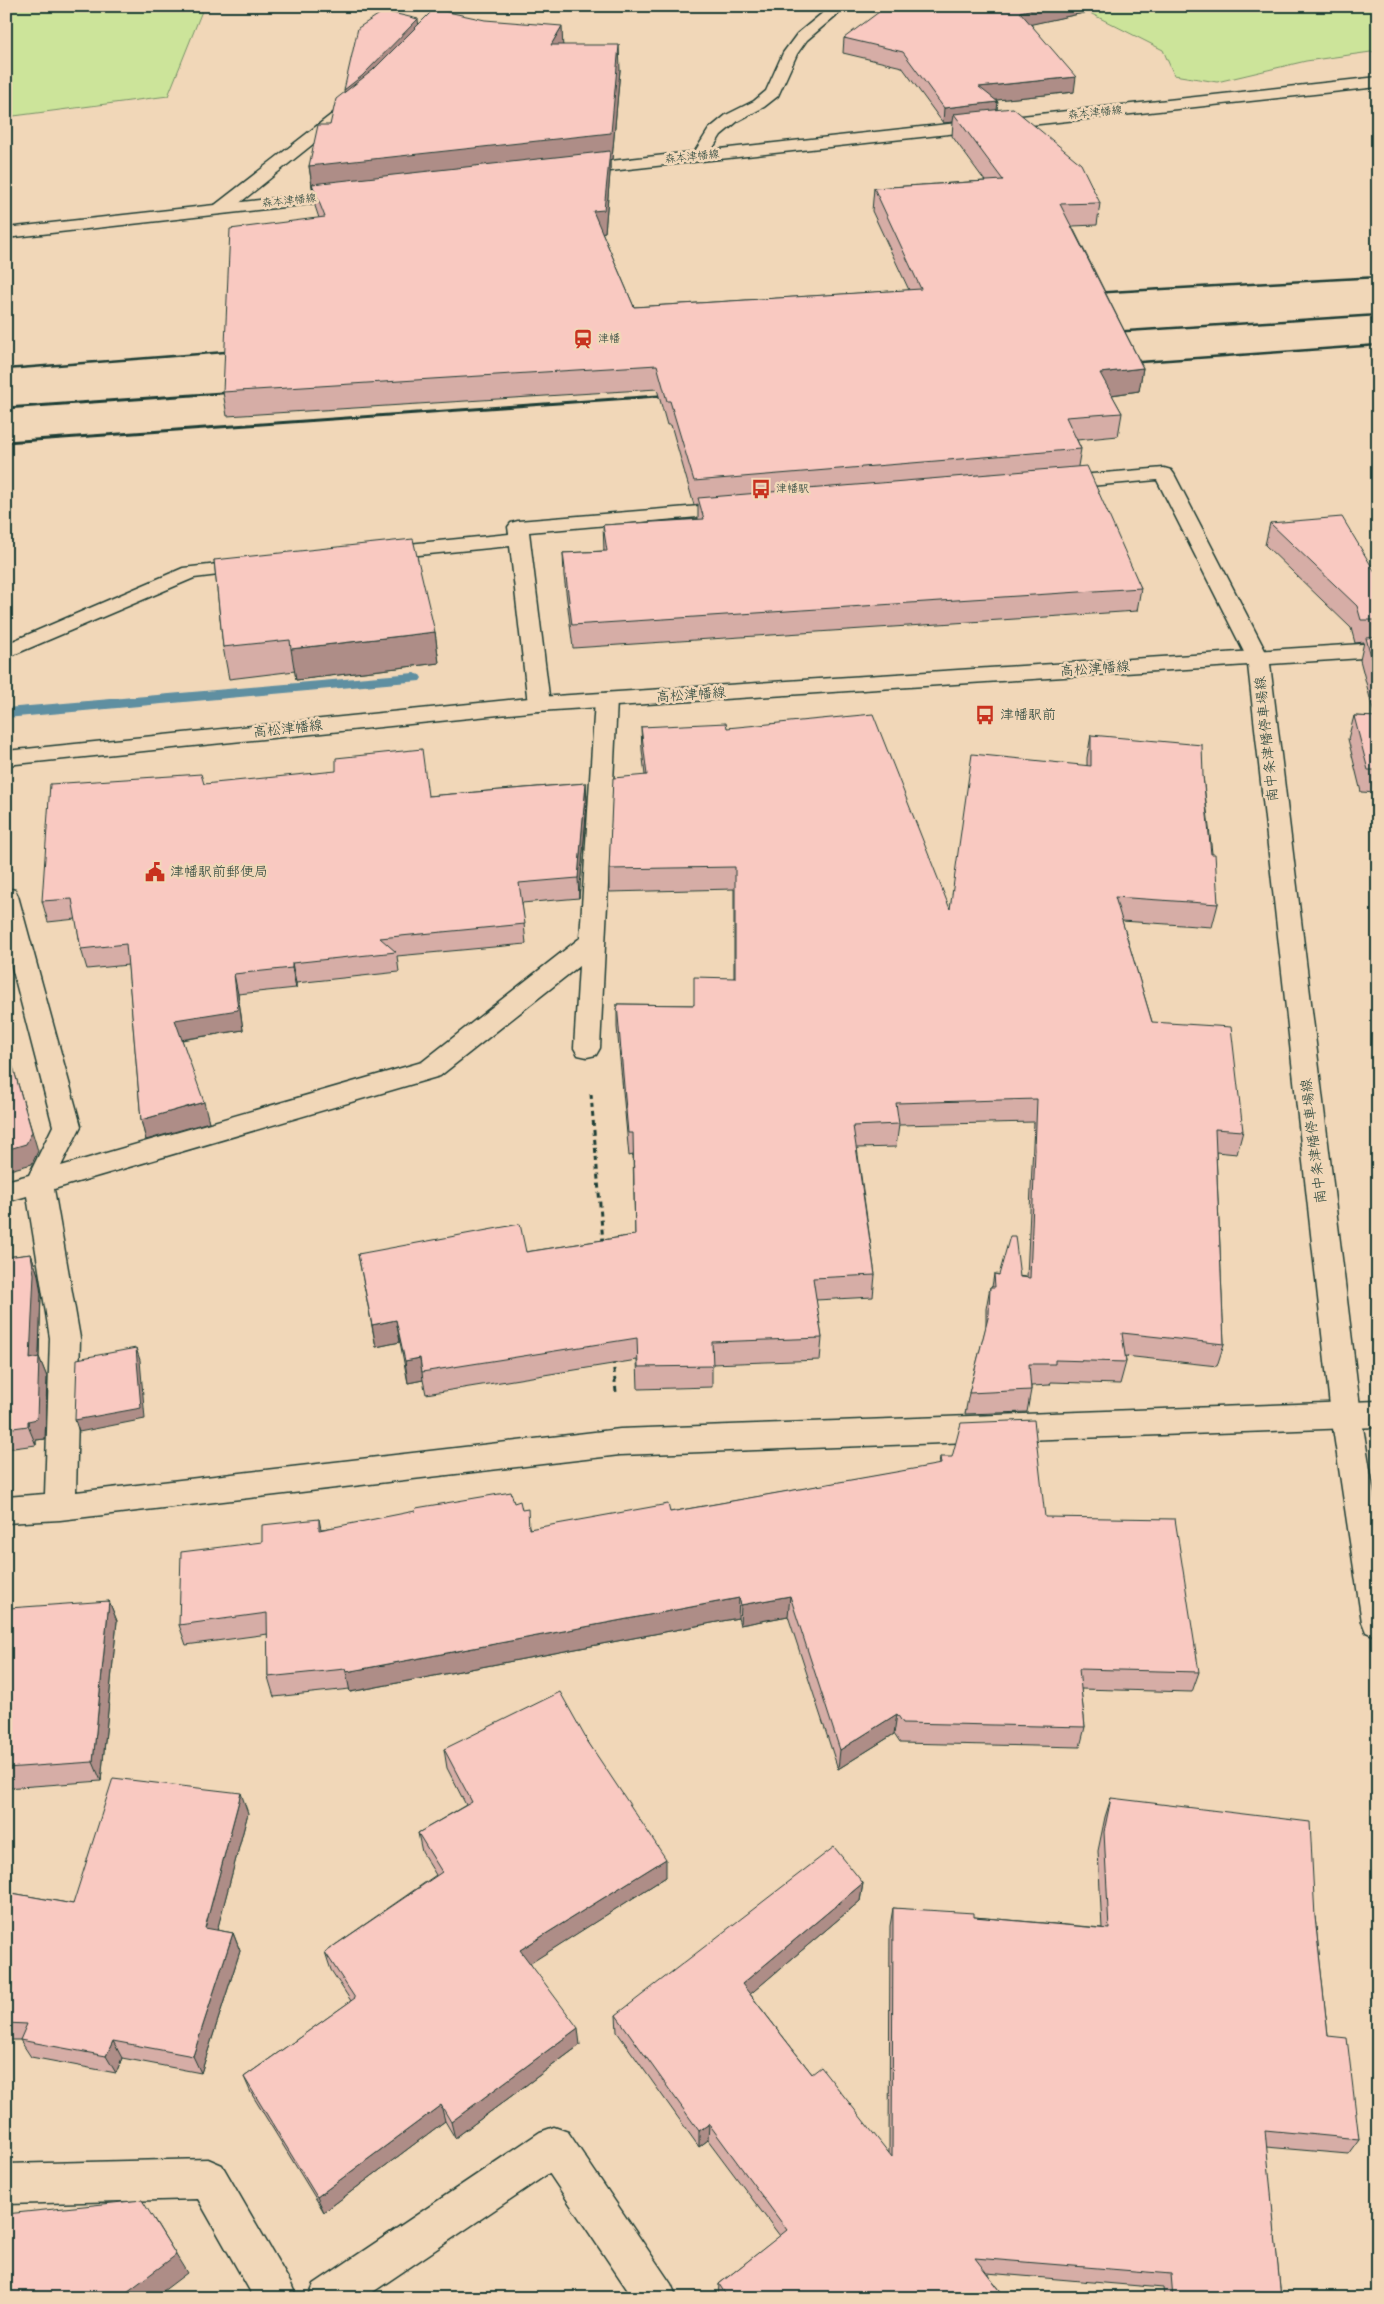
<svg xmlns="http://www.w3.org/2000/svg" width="1384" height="2304" font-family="Kalam,'Klee One',sans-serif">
<rect width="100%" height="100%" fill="#f1d7b8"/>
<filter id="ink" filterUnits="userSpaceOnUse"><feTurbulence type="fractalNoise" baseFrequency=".02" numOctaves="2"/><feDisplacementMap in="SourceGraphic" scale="10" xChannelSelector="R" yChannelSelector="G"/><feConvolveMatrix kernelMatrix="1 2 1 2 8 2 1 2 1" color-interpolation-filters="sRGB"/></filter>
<g filter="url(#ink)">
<path fill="#cce49a" stroke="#769067" d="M6 6H204L168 96 6 117Z
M1076 6H1378V51L1306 61 1217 82 1174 75 1163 50Z"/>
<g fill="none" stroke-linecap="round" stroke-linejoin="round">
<path fill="#5f8fa1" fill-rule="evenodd" d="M414 673 420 675 422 678 420 681 6 718V708Z"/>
<defs>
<path id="minor" d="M437 6H451L442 25 425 42H415L413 39 430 20Z
M831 6H847L807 40 797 54 778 96 764 107 738 121 721 135 706 159H694L692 156 709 129 726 115 754 101 766 91 783 53 797 34Z
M359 95 364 97 367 100 364 103 227 213H215L213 209 215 205 354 97Z
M1164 468 1171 470 1174 474 1269 658 1266 663 1258 665 1250 663 1247 658 1157 480 1056 489 1049 487 1046 483 1049 479 1056 477Z
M736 503 743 505 746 509 743 513 529 532 550 704 547 709 539 711 531 709 528 704 510 546 378 559 371 557 368 553 371 549 378 547 509 534 508 527 511 523 518 521Z
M253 560 260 562 263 566 260 570 194 578 6 658V644L183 568Z
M606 693 614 695 617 700 600 1048 596 1055 587 1057 578 1055 574 1048 579 966 440 1076 54 1189 80 1338 76 1492 620 1429 1378 1401V1427L620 1455 60 1520 6 1523V1497L45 1494 50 1338 27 1196 6 1202V1181L29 1175 53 1126 6 944V888L15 890 18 896 81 1126 61 1166 422 1062 580 938 595 700 598 695Z
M554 2127 568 2132 671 2284 677 2298H633L549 2173 364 2298H308L314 2284 540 2132Z
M208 2159 222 2165 291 2284 297 2298H254L198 2199 6 2204V2164Z"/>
<path id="major" d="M1378 77V87L574 175 568 173 566 170 568 167 574 165Z
M350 190 356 191 358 195 356 199 6 238V228Z
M1378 643V657L1270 664 1361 1415 1378 1518V1637L1366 1632 1362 1622 1331 1415 1248 665 539 711 6 765V751L539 697Z"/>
</defs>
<use href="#minor" stroke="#1f3d34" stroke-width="3"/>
<use href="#major" stroke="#1f3d34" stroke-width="3"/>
<path stroke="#1f3d34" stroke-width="3" stroke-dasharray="5 4" stroke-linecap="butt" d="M591 1094 603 1242
M613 1360 616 1392"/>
<use href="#minor" fill="#f1d7b8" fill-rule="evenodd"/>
<use href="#major" fill="#f1d7b8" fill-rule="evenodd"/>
<path stroke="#1f3d34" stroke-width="2.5" d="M1091 293 1378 277
M1111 332 1378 315
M1126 363 1378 345
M6 369 238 351"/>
<path stroke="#1f3d34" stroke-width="3" d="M6 408 236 392
M6 442 672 395"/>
</g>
<path fill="#d6ada6" stroke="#1f3d34" d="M1088 12 1031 24 1074 92 995 100 997 109 1100 203 1097 225 1072 226 1143 368 1139 391 1112 395 1122 413 1118 436 1077 440 1081 449 1078 466 1141 588 1137 611 573 648 564 576 563 553 604 551 603 525 698 519V504L694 505 671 425H667L657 389 227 416 223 392 319 218 315 206 309 166 330 125 344 93 418 25 563 45 620 70 612 159 610 160V173L605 232H602L634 307 909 290 872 211 874 188 985 181 952 136 953 122 943 123 902 67 843 53 844 38Z
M1270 523 1378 577V793L1361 792 1348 739 1354 716 1375 717 1360 660 1364 642 1355 643 1351 628 1265 545Z
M214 560 435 632 439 663 296 680 295 671 229 679 223 647Z
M641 727 727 728 950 909 1087 766V758L1091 735 1203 776 1218 904 1212 927 1122 921 1152 1022 1243 1131 1237 1154 1216 1152 1224 1344 1217 1366 1125 1356 1126 1362 1120 1384 1051 1382 1050 1385 1031 1386V1390L1027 1412 965 1414 969 1393 986 1327V1309L990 1287H992L994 1274 1027 1277 1034 1122 899 1125 896 1147 857 1148 875 1275 873 1297 816 1300 822 1338 820 1360 712 1364V1387L638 1389 637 1360 426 1394 423 1380 408 1383 400 1342 376 1347 358 1254 526 1252 635 1235 633 1155 629 1156 617 1027V1004L694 1005 734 978V889L609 892V869L645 775 642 750Z
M586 783 587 803 579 898 522 903 526 944 397 956 399 972 296 983V988L238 994 243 1030 182 1040 209 1122 146 1140 141 1120 128 965 87 969 81 949 76 919 48 922 42 901 204 784 428 796Z
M31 1254 38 1275 41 1294 39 1358V1357L47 1377 45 1439 36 1440V1445L6 1449V1257Z
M940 1457 1045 1517 1199 1672 1192 1692 1081 1689 1085 1727 1080 1747 900 1743 894 1734 838 1769 788 1616 740 1625 738 1618 350 1692V1689L274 1697 268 1677V1634L186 1645 179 1625 262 1542 319 1519 321 1529 514 1503 522 1510 530 1529 670 1512 939 1465Z
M109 1601 117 1621 101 1781 6 1788V1630Z
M588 1742 666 1877 530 1963 580 2045 455 2138 445 2121 324 2212 251 2093 244 2077 351 2001 331 1970 325 1952 436 1875 422 1852 418 1833 466 1805 447 1768 444 1749Z
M1111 1798 1315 1917 1328 2036 1359 2139 1348 2154 1266 2147 1281 2298H1164L1163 2288 987 2273 1006 2298H718L719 2284 780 2236 708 2140 699 2147 617 2032 616 2015 863 1883 860 1901 750 1994 812 2074 889 2153 890 1926 893 1908 974 1917 1102 1928 1098 1851 1105 1817Z
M248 1813 217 1930 233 1933 240 1951 201 2073 122 2058 116 2073 31 2057 20 2040H6V1892L73 1904Z"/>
<path fill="#ae8d87" stroke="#1f3d34" d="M1048 6H1088V12L1019 27 1020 12Z
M418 19 419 29 345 101 344 90Z
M562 26 563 51 551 45Z
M619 45 620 70 612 159 610 160V173L605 232 594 234 312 184 313 192 309 166Z
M1076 77 1074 92 978 102 979 87Z
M998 102 996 117 954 114 953 122 943 123 944 108Z
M1143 368 1139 391 1097 397 1100 373Z
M435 632 439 663 296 680 291 649Z
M586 783 587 803 579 898 578 878Z
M292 963 296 983V988L292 968Z
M234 974 238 994 243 1030 180 1040 175 1020Z
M13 1067 38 1151 32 1164 6 1171V1150Z
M204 1102 209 1122 146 1140 141 1120Z
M31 1254 38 1275 41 1294 38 1379 30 1359Z
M396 1320 400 1342 376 1347 372 1325Z
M136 1348 140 1360 145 1419 79 1432 75 1420Z
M39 1357 47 1377 45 1439 36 1440V1445L28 1426V1421Z
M420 1358 423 1380 408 1383 405 1361Z
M790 1596 788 1616 740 1625 741 1605Z
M739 1598 738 1618 350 1692 346 1672Z
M109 1601 117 1621 101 1781 93 1762Z
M897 1714 894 1734 838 1769 840 1750Z
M241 1793 248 1813 213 1946 205 1928Z
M666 1859V1877L523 1968 520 1950Z
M863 1883 860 1901 741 2002 742 1984Z
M233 1933 240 1951 201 2073 193 2056Z
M578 2028 580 2045 455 2138 451 2122Z
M113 2041 122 2058 116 2073 106 2056Z
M441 2105 445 2121 324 2212 317 2197Z
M709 2124 708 2140 699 2147V2131Z
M154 2219 187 2273 154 2298H119Z"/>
<path fill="#f9c9c1" stroke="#1f3d34" d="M887 6H1048L1020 12 1076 77 979 87 998 102 944 108 903 52 844 38Z
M434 9 485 20 562 26 551 45H619L611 133 309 166 318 125H330L336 99 373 70Z
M384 11 418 19 362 76 344 90 358 28Z
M1013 108 1081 164 1100 203 1060 204 1143 368 1100 373 1122 413 1066 417 1081 449 694 481 670 401H667L657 365 223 392 230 229 325 217 312 184 610 151 604 210 593 211 634 307 921 289 874 188 1003 180 954 114Z
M1087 466 1141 588 572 625 563 553 607 551 603 525 704 519 698 498Z
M1342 517 1378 577V620H1361L1357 606 1270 523Z
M413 539 435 632 291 649 290 640 223 647 214 560Z
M1378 637V681L1366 638Z
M873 714 950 909 972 754 1091 766V735L1202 745 1203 776 1211 854H1215L1218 904 1115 897 1152 1022 1231 1027 1243 1131 1215 1129 1224 1344 1122 1333 1126 1362 1055 1360V1364H1029L1031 1390 969 1393 989 1314 990 1287H995L994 1274 999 1275 1010 1236H1015L1020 1277 1030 1278 1037 1099 896 1103 899 1124 853 1126 875 1275 813 1278 822 1338 712 1342 713 1366 638 1367 637 1338 422 1372 420 1358 405 1361 396 1320 372 1325 358 1254 520 1224 526 1252 635 1235 633 1133H628L617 1004 694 1005V977L735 978V867L609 869 613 778 647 775 641 727 726 723 727 728Z
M1354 716 1378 717V770H1368Z
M422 749 428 796 586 783 578 878 519 883 525 924 380 938 396 952 292 963V968L234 974 238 1010 175 1020 204 1102 141 1120 126 944 81 949 72 899 42 901 50 784 201 774 204 784 336 771V758Z
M13 1067 32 1132 26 1144 6 1150V1069Z
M31 1254 34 1274 30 1359 39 1357 37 1419 28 1421V1426L6 1429V1257Z
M136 1348 141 1408 75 1420 77 1359Z
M1034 1420 1045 1517 1175 1519 1199 1672 1079 1669 1085 1727 903 1723 897 1714 840 1750 790 1596 741 1605 739 1598 346 1672 345 1669 268 1677 267 1613 179 1625 181 1552 262 1542V1525L319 1519V1530L415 1511 416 1508 511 1492 514 1503 520 1501 522 1510 528 1509 529 1529 668 1504 670 1512 941 1464 940 1457H952L961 1423Z
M109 1601 93 1762 6 1768V1630L9 1608Z
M560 1692 588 1742 666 1859 520 1950 578 2028 451 2122 441 2105 317 2197 244 2077 355 1998 325 1952 442 1872 418 1833 472 1802 444 1749Z
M113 1778 241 1793 205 1928 233 1933 193 2056 113 2041 106 2056 20 2040 27 2024 6 2023V1892L73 1904Z
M1111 1798 1310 1822 1315 1917 1328 2036 1347 2038 1359 2139 1265 2130 1281 2298H1173L1171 2274 975 2258 1006 2298H728L719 2284 787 2230 709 2124 699 2131 616 2015 834 1847 863 1883 742 1984 812 2074 821 2067 892 2157 893 1908 974 1913V1917L1109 1929 1104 1832Z
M142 2200 176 2255 119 2298H6V2214Z"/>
</g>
<defs>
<symbol id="station-bare" viewBox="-9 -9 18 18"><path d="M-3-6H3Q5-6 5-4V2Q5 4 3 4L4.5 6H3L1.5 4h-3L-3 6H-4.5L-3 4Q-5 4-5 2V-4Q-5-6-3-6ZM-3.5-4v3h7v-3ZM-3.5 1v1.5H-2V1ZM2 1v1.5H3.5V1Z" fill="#c8321e" stroke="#f1d7b8" stroke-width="2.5" paint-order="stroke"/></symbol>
<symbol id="bus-bare" viewBox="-9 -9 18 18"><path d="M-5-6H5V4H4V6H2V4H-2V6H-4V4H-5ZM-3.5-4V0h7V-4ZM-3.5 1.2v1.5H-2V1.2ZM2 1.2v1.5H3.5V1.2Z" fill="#c8321e" stroke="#f1d7b8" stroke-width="2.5" paint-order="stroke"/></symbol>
<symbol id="civic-bare" viewBox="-9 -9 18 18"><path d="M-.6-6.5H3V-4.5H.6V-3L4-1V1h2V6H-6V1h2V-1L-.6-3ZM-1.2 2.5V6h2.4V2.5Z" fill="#c8321e" stroke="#f1d7b8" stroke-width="2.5" paint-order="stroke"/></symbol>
</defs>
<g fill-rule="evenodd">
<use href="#station-bare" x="569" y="325" width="28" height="28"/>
<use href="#bus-bare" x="747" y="475" width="28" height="28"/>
<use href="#bus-bare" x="971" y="701" width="28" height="28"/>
<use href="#civic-bare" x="141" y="858" width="28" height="28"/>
</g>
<g text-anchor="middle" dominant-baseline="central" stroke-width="5" stroke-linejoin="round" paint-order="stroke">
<g font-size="11" fill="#1f3d34" stroke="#f1d7b8">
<text transform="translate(1095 113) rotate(-6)">森本津幡線</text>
<text transform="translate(692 157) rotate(-6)">森本津幡線</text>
<text transform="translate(289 201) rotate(-6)">森本津幡線</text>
</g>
<g font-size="11" fill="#1f3d34" stroke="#f1d7b8" text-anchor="start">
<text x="598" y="339">津幡</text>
<text x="776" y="489">津幡駅</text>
</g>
<g font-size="14" fill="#1f3d34" stroke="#f1d7b8">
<text transform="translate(1095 669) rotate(-4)">高松津幡線</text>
<text transform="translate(691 695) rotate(-4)">高松津幡線</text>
<text transform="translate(288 729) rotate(-6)">高松津幡線</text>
<text transform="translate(1267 739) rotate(-96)">南中条津幡停車場線</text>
<text transform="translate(1314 1141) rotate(-97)">南中条津幡停車場線</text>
</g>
<g font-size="14" fill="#1f3d34" stroke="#f1d7b8" text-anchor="start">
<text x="1000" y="715">津幡駅前</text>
<text x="170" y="872">津幡駅前郵便局</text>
</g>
</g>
<rect width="1384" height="2304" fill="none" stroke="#f1d7b8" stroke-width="25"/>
<rect x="12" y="12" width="1359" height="2279" fill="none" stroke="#1f3d34" stroke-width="2" filter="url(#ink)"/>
</svg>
